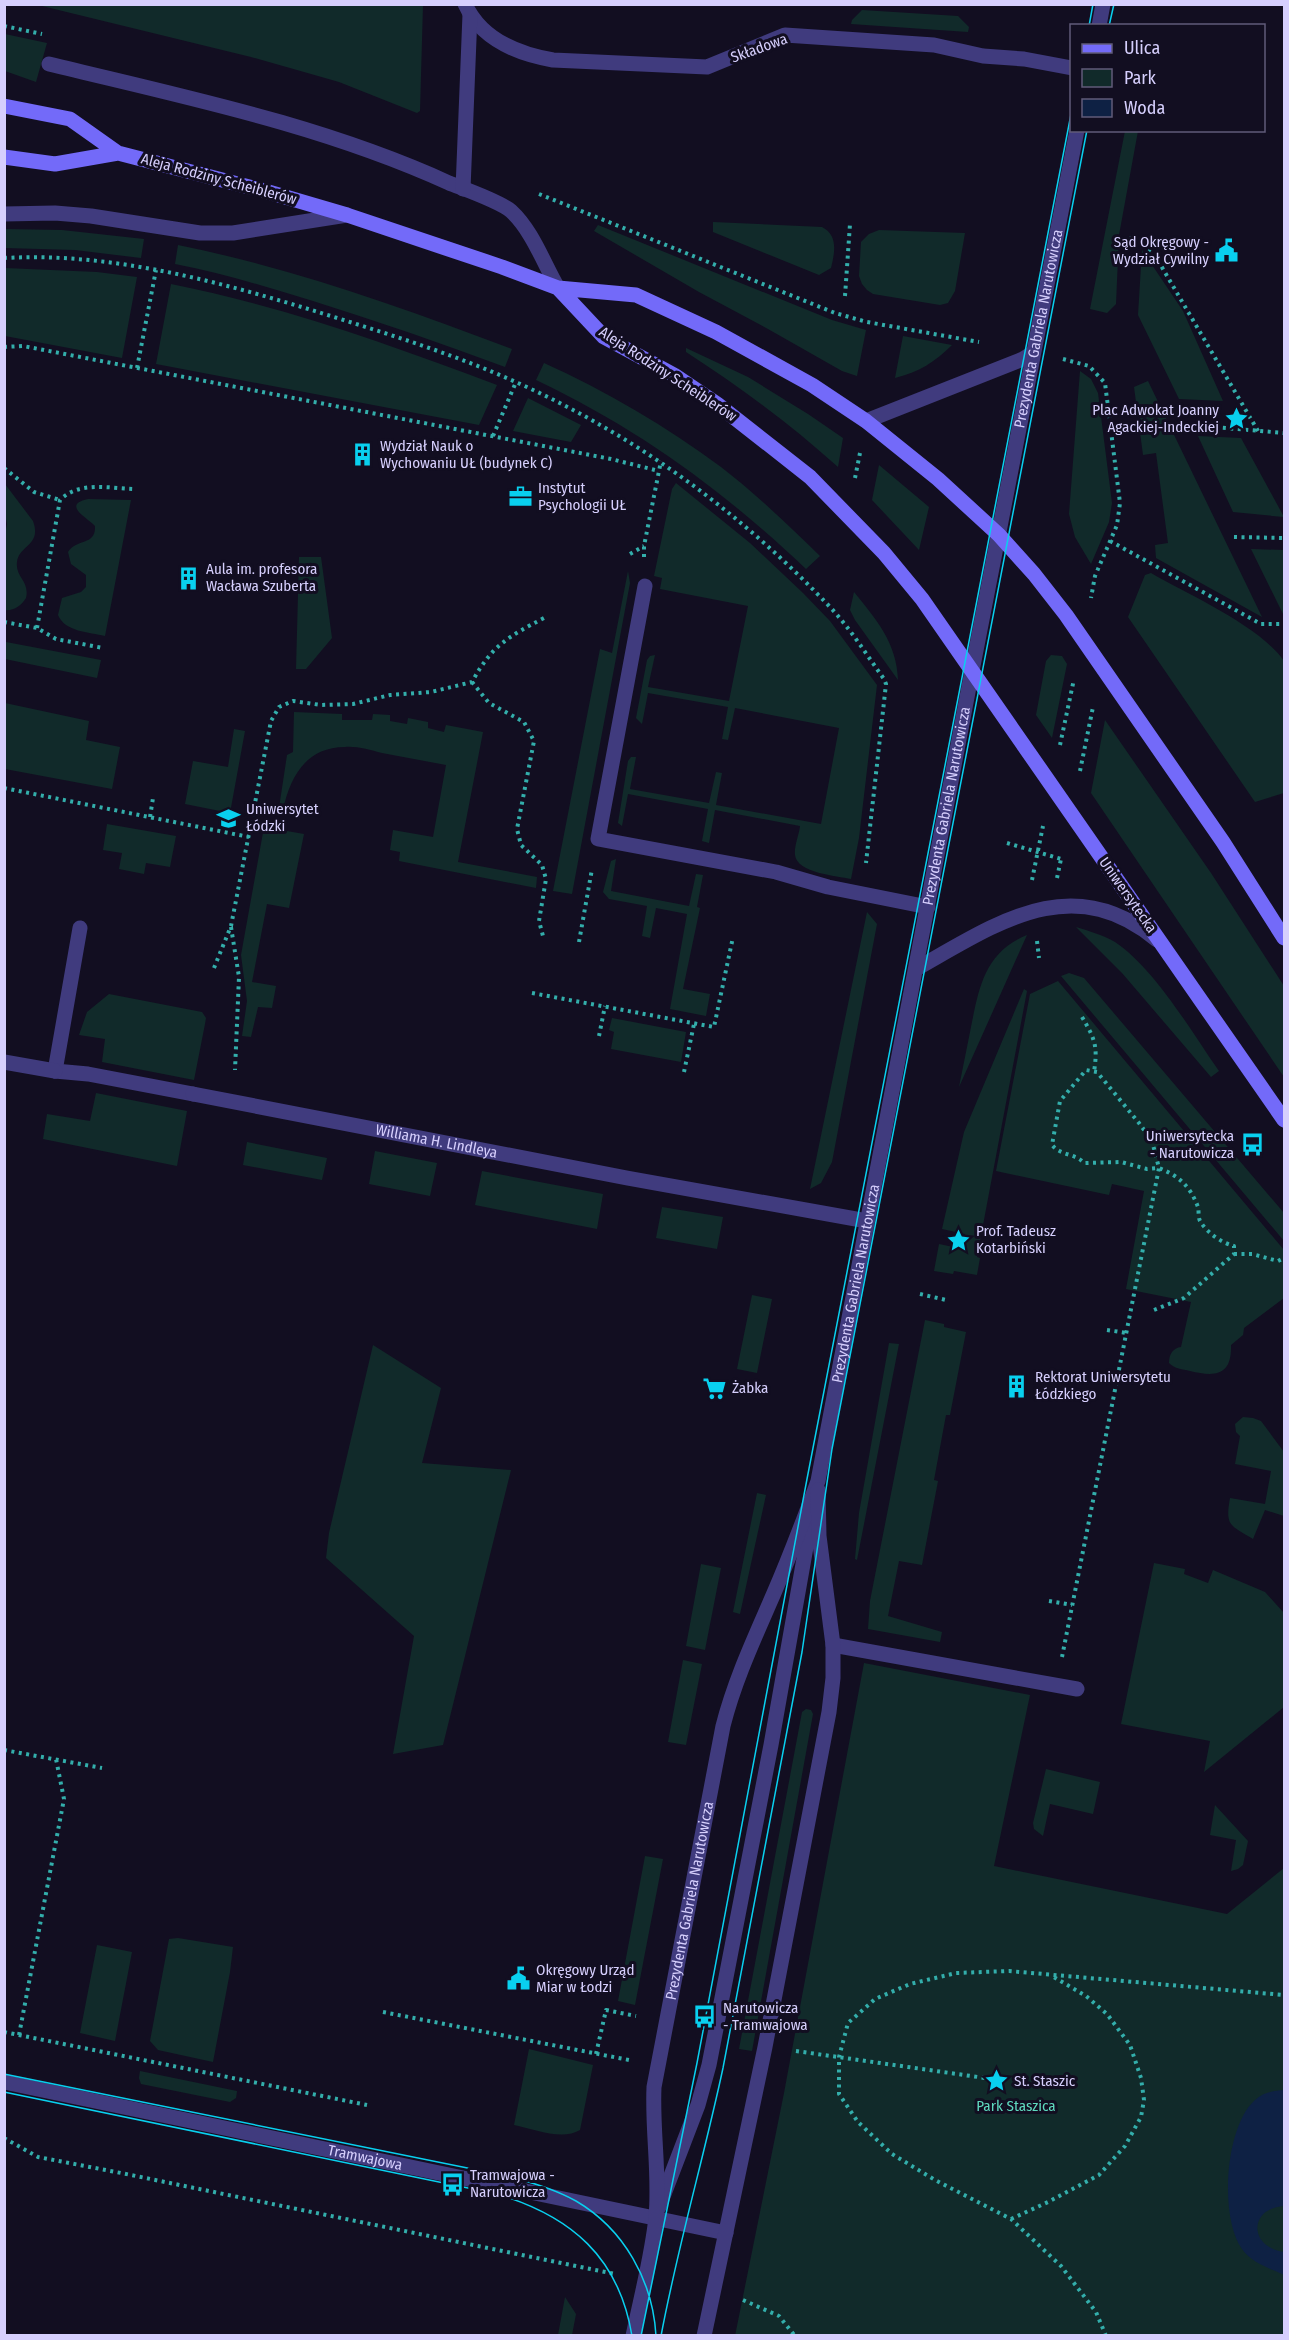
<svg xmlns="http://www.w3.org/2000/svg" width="1289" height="2340" font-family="'Fira Sans Condensed',sans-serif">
<rect width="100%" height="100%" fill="#120e21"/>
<path fill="#112a2a" d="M38 5H423L420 111 417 113 339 82 251 57Z
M862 10 958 16 969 27 968 32 851 24 852 20Z
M5 34 47 43 36 82 5 71Z
M1125 131H1138L1119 235 1116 304 1107 313 1090 309Z
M713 222 822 227C838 235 835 252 831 268L819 275 713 232Z
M598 225 832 320 866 330 857 376 842 371 768 329 699 292 594 231Z
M5 229 62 230 144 239 141 258 75 250 5 248Z
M879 230 965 233 955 291 948 303 940 305 873 294 867 290 862 284 859 276 861 242 869 234Z
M178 245C292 268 403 308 512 349L505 367C441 343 377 321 313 301 267 287 222 273 175 264Z
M1142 250 1183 311 1223 401 1179 399 1138 315Z
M5 268 97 272 137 277 122 358 5 336Z
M171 284C282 306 391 345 497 385L479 425 156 364Z
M903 336 952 345C935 362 919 372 895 378Z
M686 348 748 377 808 414 843 438 838 467C790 424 740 387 686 352Z
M544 363C606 391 666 426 721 467 756 494 788 525 820 556L806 569C720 488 642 431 536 380Z
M1080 371 1091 379 1098 393 1112 503 1109 522 1091 564 1075 537 1069 514Z
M1148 381 1262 617 1156 558 1155 545 1168 543 1156 453 1143 455 1134 387Z
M528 398 581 425 571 442 513 431Z
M1198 436 1241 438 1284 517 1233 512Z
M879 465 929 507 919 550 872 500Z
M676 483 750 543 803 593 830 621 877 685 859 838 851 879C837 876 797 873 795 855 794 846 799 835 800 826L715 810 709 843 702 841 708 809 628 794 622 826 618 823 628 761 631 757H636L630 789 709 803 716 772 722 773 716 805 821 824 839 728 735 708 728 740 722 739 728 707 648 693 642 724 636 718 647 660 650 656 655 655 648 687 729 701 748 606 660 589 662 578 654 576 672 489Z
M5 484 33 521C42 546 19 545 17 562 15 577 30 581 26 598 21 606 14 611 4 610V539L7 524 5 514Z
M88 499 131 500 105 636C89 632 65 632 58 615L62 598 81 592 86 587V575L71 564 68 552C77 538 96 546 95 526 88 518 61 505 88 499Z
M1251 549 1284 550V614H1283Z
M299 557H321L332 638 306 669H296Z
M628 571 630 583 572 894 553 891 600 649 612 653Z
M1151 573C1189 595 1260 626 1284 661V793L1255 802 1128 617 1145 575Z
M854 592C876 619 897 643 898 680L855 620 850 610Z
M6 642 101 660 97 678 5 659Z
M1051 655 1062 656 1067 664 1052 738 1036 715 1046 661Z
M5 703 89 721 86 740 120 747 112 789 5 769Z
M294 712 342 714V720H372L373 714 390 715V721L407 724 408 718 428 722V728L444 732 446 725 483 732 458 862 537 877 536 888 399 861 400 852 390 850 393 830 433 837 446 765C425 761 403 757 382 753 370 750 357 746 345 747 306 747 290 777 283 810L279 808 287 755 293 752Z
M1105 720 1211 873 1284 986V1077L1091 793Z
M234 729 245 731 230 813 185 804 193 761 228 767Z
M107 824 176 836 170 867 146 863 144 874 119 869 122 853 103 850Z
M264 827 304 834 289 908 267 904 252 982 276 986 272 1008 258 1007 251 1037 242 1036 247 1001 241 955Z
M616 859 611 891 689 906 696 874 703 875 697 907 700 908 683 989 710 994 706 1016 670 1009 687 914 656 908 650 938 642 936 647 906 609 899 603 892 611 861Z
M867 912 877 924 832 1162 821 1183 810 1189Z
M1076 927C1089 931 1103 935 1115 942 1155 969 1191 1031 1219 1071L1211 1077 1122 973Z
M1027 935 959 1087C963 1067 967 1047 971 1027 979 987 985 952 1027 935Z
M1069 973 1084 978 1284 1213V1241L1061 976Z
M1058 981 1284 1250V1298L1244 1328 1243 1335 1231 1345C1232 1376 1215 1377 1190 1371 1182 1369 1175 1369 1169 1363 1169 1354 1173 1348 1181 1347L1191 1302 1126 1289 1144 1191 1112 1184 1109 1195 996 1171 1030 994Z
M1024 989 1027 991 977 1257 980 1258 977 1275 954 1271 953 1274 934 1271 939 1244 963 1249 965 1234 942 1229 964 1132Z
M109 994 202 1012 206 1018 205 1024 194 1080 102 1062 105 1039 79 1035 87 1012Z
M612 1018 686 1032 681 1062 611 1049 614 1032 609 1030Z
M96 1093 187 1111 177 1166 43 1139 47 1114 90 1121Z
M247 1142 327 1158 322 1180 243 1165Z
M375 1151 437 1163 430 1196 369 1184Z
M482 1171 603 1194 597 1229 475 1205Z
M662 1207 723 1217 717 1249 656 1238Z
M752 1295 772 1299 757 1373 737 1369Z
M925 1320 944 1324V1327L966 1332 950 1415H946L934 1480 938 1481 922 1565 899 1561 888 1616 942 1632 940 1642 868 1629 870 1601Z
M889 1343 899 1344 857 1560 855 1559 859 1513Z
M373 1345 441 1388 422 1463 511 1470 443 1745 393 1754 414 1636 326 1558 329 1533Z
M1243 1417 1253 1418 1261 1421 1284 1452V1516L1265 1510 1253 1539C1230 1525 1225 1526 1230 1498L1265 1504 1271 1471 1235 1464 1240 1436 1236 1432 1235 1424Z
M757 1493 766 1495 740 1614 733 1612Z
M1154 1563 1185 1569 1184 1574 1208 1583 1213 1570 1265 1592 1284 1613V1707L1204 1772 1210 1741 1121 1724Z
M701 1564 721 1568 705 1650 686 1646Z
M683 1660 702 1664 686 1745 668 1742Z
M864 1663 1030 1695 994 1866 1227 1914 1284 1868V2335L735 2336 784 2093Z
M806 1709 811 1710 813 1714 752 2051 739 2049 802 1712Z
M1046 1769 1100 1782 1093 1814 1050 1804 1043 1836 1034 1829 1033 1823Z
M1215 1805 1248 1841 1243 1865 1238 1869 1231 1871 1236 1840 1210 1835Z
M645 1856 663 1859 635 2005 618 2001Z
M178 1938 233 1947 230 1972 213 2062 158 2050 150 2041 169 1939Z
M97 1945 132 1952 115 2041 80 2033Z
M529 2049 593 2065 580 2130C562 2141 534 2129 514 2125Z
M140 2071 237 2091 236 2098 230 2102 141 2084 139 2078Z
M565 2297 576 2314 572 2335H558Z"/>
<path fill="#0e2144" d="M1284 2090V2206C1249 2208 1248 2247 1284 2252V2275C1269 2268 1252 2263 1242 2249 1219 2217 1225 2126 1255 2100 1264 2092 1273 2091 1284 2090Z"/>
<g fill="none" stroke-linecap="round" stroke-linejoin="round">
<path stroke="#33aeab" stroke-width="4" stroke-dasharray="3 4.5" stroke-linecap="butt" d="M4 26 42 34
M539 194 835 313 867 322 979 342
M1129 238 1153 252 1258 431
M4 258C110 252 217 281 318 312 385 333 454 354 518 383 636 436 740 512 829 606 850 628 866 654 884 679L886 684 866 863
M845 296 850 224
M4 347 23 346 611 459 659 471
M1063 359 1089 366 1105 383 1120 503 1117 525 1095 576 1091 598
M137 368 156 270
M1178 424 1284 433
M493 436 516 382
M4 468 34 492 60 500
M855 478 860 453
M1234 537 1284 538
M1110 541 1261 624H1284
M630 554 644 546
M644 557V546L661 461
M4 622 37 628 56 639 103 648
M37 628 60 500C79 481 108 488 133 489
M472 682 489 703 524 722 534 741 517 829 521 845 542 865 546 879 539 921 543 936
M1060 745 1074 679
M1080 771 1093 707
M4 788 249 837
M150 817 153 798
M1007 843 1061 859
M1057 878 1061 859
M1032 880 1043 826
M231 927 239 977 235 1070
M1037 941 1039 958
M579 942 592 869
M214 968 231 926 271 721 279 707 293 701 321 705 353 704 390 695 431 692 472 682C492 645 508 637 544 618
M532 993 714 1027 733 937
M1082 1017C1095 1039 1098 1046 1094 1072
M599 1036 605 1006
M684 1072 694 1024
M1234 1254H1252L1278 1261 1284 1258
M920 1294 946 1300
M1107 1330 1127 1333
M1049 1601 1072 1605
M1062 1657 1159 1168 1147 1169 1121 1162 1084 1163C1075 1153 1061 1156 1052 1145L1060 1101 1086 1070 1097 1072 1139 1123 1152 1141 1159 1168C1179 1176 1190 1186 1198 1207 1199 1211 1198 1217 1200 1221 1207 1233 1222 1243 1234 1246V1254L1184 1298 1154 1310
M4 1750 102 1768
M383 2012 629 2060
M4 2032 367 2105
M19 2035 64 1799 56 1759
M796 2051 985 2078
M596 2054 606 2010 636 2016
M4 2138 38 2157 121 2173 615 2274
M1011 2219 1048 2202 1099 2175 1125 2146 1141 2117 1144 2100 1141 2078 1130 2045 1107 2014 1086 1996 1052 1976
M743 2300 779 2316 795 2336
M1106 2336 1096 2312 1061 2266 1011 2219 935 2180 892 2154 858 2122 839 2094V2057L848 2023 875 1999 910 1984 956 1973 1009 1971 1284 1995"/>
<path stroke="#403b7e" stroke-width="15" d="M49 64C184 97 322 125 449 183 464 189 499 201 511 211 532 230 544 264 558 288
M4 214 55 213 91 216 200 233H233L347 215
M645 586 598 839 776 872 828 887 928 907
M55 1071 80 928
M833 1645 1077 1689
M659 2207 698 2105 709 2065 771 1745 814 1502"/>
<path stroke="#403b7e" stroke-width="15" d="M55 1071 88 1074 193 1094"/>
<g stroke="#403b7e" stroke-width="15">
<path d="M465 4C481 39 518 54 553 60L707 67 785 35 934 45 983 56 1024 59 1072 68"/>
<path d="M463 189 470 14"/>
<path d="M4 1062 55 1071"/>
<path id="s1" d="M193 1094 627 1178 867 1221"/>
</g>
<g stroke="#403b7e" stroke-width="15">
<path d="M1099 26 1103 4"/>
<path d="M866 421 1023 359 1033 353"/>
<path d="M916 969C996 924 1072 869 1157 940"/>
<path id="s2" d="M4 2082 726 2233"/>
<path id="s3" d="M633 2336C641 2297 652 2256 656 2217 660 2174 652 2131 654 2087L723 1726C735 1679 755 1637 774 1593 790 1556 804 1519 818 1481L972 671 1077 130"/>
<path d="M704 2336 765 2047 829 1712 833 1678V1645L819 1536 818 1490"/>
</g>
<path stroke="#736af9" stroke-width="15" d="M4 106 70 119 118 153 265 191 347 215 502 267 558 288 636 295 716 332 812 385 866 421 938 479 999 535 1034 574 1066 615 1223 842 1284 938
M4 157 55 164 118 153
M558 288 604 337 674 375 717 404 810 477 884 553 922 599 1284 1120"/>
<path stroke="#09d0ef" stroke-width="1.5" d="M1089 26 1093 4
M1109 26 1114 4
M4 2074 502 2175C527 2181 553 2188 576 2201 624 2229 653 2281 656 2336
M4 2092 497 2194C571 2216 619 2257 632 2336
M641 2336 697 2063 807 1479 1072 109
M661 2336C678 2245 704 2157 723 2068L802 1652 832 1449 1087 130"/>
</g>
<defs>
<symbol id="civic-bare" viewBox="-9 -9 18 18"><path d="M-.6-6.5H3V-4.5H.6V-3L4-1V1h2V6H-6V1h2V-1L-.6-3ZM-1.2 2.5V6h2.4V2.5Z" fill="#09d0ef" stroke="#120e21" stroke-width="2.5" paint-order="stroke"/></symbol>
<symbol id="sight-bare" viewBox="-9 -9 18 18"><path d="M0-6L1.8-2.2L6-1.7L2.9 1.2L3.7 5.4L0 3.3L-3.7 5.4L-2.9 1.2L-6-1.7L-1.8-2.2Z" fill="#09d0ef" stroke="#120e21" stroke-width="2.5" paint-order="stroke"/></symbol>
<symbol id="building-bare" viewBox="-9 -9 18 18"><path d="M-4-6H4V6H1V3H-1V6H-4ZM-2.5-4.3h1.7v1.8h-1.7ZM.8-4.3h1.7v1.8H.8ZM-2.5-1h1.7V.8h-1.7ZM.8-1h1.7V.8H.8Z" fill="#09d0ef" stroke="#120e21" stroke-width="2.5" paint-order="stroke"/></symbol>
<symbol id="office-bare" viewBox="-9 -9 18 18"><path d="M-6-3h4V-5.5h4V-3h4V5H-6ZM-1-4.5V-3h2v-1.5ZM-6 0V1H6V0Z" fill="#09d0ef" stroke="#120e21" stroke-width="2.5" paint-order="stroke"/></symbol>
<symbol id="university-bare" viewBox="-9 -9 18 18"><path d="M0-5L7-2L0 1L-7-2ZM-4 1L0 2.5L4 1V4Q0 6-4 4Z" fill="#09d0ef" stroke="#120e21" stroke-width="2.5" paint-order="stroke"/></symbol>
<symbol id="bus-bare" viewBox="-9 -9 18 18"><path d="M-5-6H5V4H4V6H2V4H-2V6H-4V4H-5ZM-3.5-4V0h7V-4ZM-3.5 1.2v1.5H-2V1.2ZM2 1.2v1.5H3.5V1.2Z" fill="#09d0ef" stroke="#120e21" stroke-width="2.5" paint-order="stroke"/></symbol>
<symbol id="supermarket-bare" viewBox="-9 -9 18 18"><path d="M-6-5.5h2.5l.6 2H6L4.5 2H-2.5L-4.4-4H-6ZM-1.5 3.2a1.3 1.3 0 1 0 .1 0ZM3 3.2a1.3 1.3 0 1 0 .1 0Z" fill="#09d0ef" stroke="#120e21" stroke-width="2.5" paint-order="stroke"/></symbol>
</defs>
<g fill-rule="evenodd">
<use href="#civic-bare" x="1210" y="234" width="33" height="33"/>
<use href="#sight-bare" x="1220" y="402" width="33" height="33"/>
<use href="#building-bare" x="346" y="438" width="33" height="33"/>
<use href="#office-bare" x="504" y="480" width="33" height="33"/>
<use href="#building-bare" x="172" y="562" width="33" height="33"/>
<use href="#university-bare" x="212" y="802" width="33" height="33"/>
<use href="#bus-bare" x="1236" y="1128" width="33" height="33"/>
<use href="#sight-bare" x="942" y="1224" width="33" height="33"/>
<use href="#building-bare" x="1000" y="1370" width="33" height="33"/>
<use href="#supermarket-bare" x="698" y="1372" width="33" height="33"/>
<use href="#civic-bare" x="502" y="1962" width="33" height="33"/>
<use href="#bus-bare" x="688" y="2000" width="33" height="33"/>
<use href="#sight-bare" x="980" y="2064" width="33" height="33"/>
<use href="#bus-bare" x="436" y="2168" width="33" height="33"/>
</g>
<g text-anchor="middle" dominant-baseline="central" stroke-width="6" stroke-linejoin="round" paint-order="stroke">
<g font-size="15" fill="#d6cffd" stroke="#120e21">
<text transform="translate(759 48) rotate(-20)">Składowa</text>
<text transform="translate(219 179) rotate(15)">Aleja Rodziny Scheiblerów</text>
<text stroke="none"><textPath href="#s3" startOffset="2055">Prezydenta Gabriela Narutowicza</textPath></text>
<text transform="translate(668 374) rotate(33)">Aleja Rodziny Scheiblerów</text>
<text stroke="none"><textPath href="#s3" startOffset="1569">Prezydenta Gabriela Narutowicza</textPath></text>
<text transform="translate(1128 895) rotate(55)">Uniwersytecka</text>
<text stroke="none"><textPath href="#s1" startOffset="248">Williama H. Lindleya</textPath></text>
<text stroke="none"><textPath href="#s3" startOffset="1083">Prezydenta Gabriela Narutowicza</textPath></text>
<text stroke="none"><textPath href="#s3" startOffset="441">Prezydenta Gabriela Narutowicza</textPath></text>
<text stroke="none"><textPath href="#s2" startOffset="369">Tramwajowa</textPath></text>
</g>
<g font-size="15" fill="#d6cffd" stroke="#120e21" text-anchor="start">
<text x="1209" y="242" text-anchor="end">Sąd Okręgowy -<tspan x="1209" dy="17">Wydział Cywilny</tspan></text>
<text x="1219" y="410" text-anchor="end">Plac Adwokat Joanny<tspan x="1219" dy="17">Agackiej-Indeckiej</tspan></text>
<text x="380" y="446">Wydział Nauk o<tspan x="380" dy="17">Wychowaniu UŁ (budynek C)</tspan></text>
<text x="538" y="488">Instytut<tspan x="538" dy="17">Psychologii UŁ</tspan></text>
<text x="206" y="569">Aula im. profesora<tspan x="206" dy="17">Wacława Szuberta</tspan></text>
<text x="246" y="809">Uniwersytet<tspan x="246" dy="17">Łódzki</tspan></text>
<text x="1234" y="1136" text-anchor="end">Uniwersytecka<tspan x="1234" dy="17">- Narutowicza</tspan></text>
<text x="976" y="1231">Prof. Tadeusz<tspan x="976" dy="17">Kotarbiński</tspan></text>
<text x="1035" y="1377">Rektorat Uniwersytetu<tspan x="1035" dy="17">Łódzkiego</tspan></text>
<text x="732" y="1388">Żabka</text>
<text x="536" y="1970">Okręgowy Urząd<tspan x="536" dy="17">Miar w Łodzi</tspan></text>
<text x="723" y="2008">Narutowicza<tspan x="723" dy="17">- Tramwajowa</tspan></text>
<text x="1014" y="2081">St. Staszic</text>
<text x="470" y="2175">Tramwajowa -<tspan x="470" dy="17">Narutowicza</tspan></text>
</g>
<g font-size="15" fill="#5fdabf" stroke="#120e21">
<text x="1016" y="2106">Park Staszica</text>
</g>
</g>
<rect width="1289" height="2340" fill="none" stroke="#d6cffd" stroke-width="12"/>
<rect x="1070" y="24" width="195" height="108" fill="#120e21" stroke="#605b79" stroke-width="1.5"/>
<rect x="1082" y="44" width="30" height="9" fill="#736af9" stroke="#605b79" stroke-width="1.5"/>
<text x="1124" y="54" font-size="18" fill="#d6cffd">Ulica</text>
<rect x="1082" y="69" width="30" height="18" fill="#112a2a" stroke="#605b79" stroke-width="1.5"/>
<text x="1124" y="84" font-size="18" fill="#d6cffd">Park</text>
<rect x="1082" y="99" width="30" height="18" fill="#0e2144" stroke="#605b79" stroke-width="1.5"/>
<text x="1124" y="114" font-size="18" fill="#d6cffd">Woda</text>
</svg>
